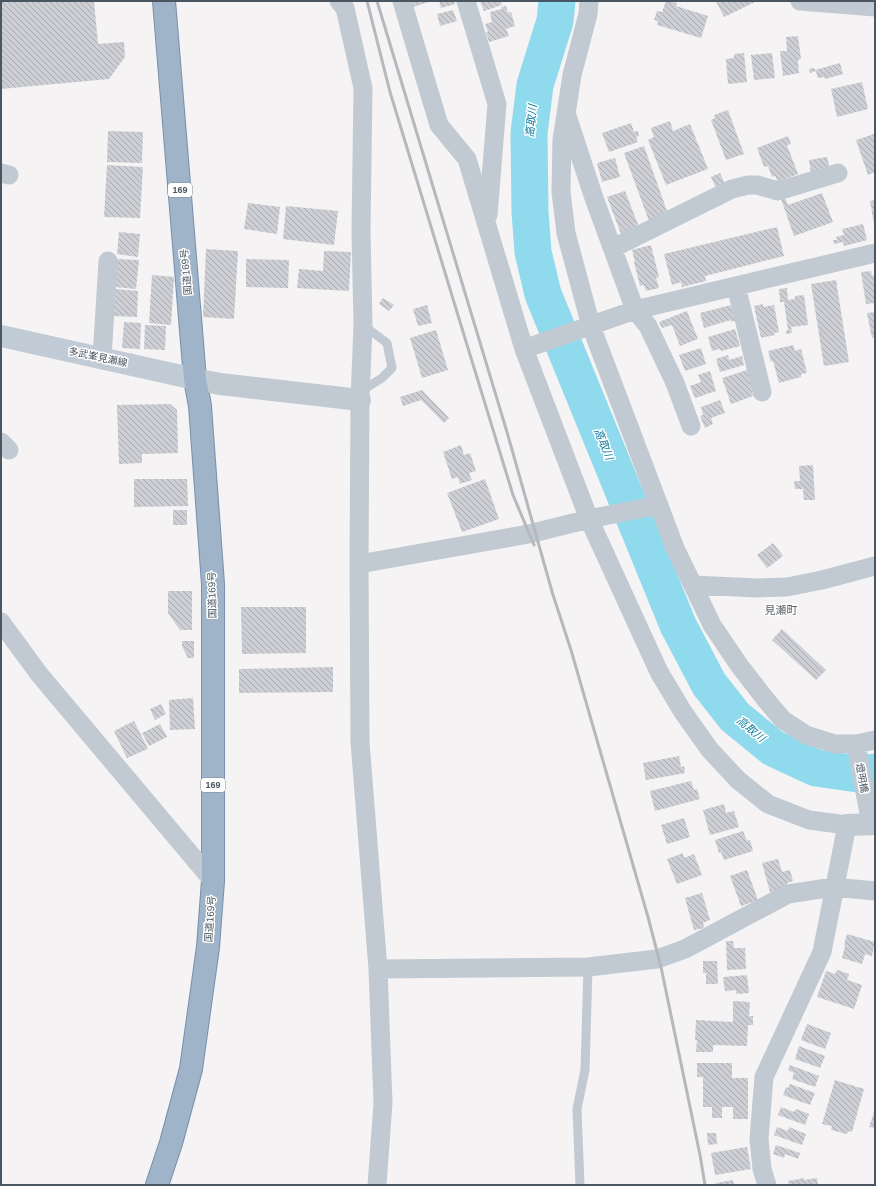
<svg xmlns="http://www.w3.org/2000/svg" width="876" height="1186" font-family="Arial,'Noto Sans JP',sans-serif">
<defs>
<pattern id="building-back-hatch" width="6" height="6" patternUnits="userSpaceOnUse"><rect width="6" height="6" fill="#cdcfd5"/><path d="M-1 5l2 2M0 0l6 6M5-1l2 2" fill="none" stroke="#a8abb0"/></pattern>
</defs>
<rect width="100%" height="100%" fill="#f5f3f3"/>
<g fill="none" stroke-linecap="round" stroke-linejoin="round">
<path stroke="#90daee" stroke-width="37" d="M557 1 555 21 535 85 529 133 530 212 533 252 543 294 678 625 709 684 735 717 773 748 816 768 858 774 875 772"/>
</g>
<path fill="url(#building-back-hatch)" d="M1 1H94L98 44 124 42 125 57 109 79 1 89Z
M411 1H432L413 7Z
M439 1H454L455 4 441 8Z
M480 1H500L502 5 484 11Z
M666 1 677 3 676 6 708 16 701 38 657 25 658 21 654 20 657 11 662 12Z
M716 1H755V2L724 17Z
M506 6 508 13 511 12 515 26 506 29 509 36 489 42 486 32H488L485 24 492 22 490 12 502 9 501 7Z
M453 10 457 21 440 26 437 14Z
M798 36 801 59 798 60 799 73 783 76 780 51H787L786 37Z
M744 53 747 82 728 84 726 59 734 58V54Z
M772 53 775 78 754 80 751 55Z
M840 63 843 74 825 79 824 77 818 78 816 71 810 73 809 69 814 68 815 70Z
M862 82 868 109 837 117 831 89Z
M728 110 744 154 726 160 711 120 715 118 714 115Z
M670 121 673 131 690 124 708 169 666 185 648 140 654 137 651 128Z
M631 123 634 132 638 131 639 136 636 137 638 142 609 152 602 133Z
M108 131 143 132 142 163 107 162Z
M874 134 875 137V172L868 175 856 140Z
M788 136 791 144 787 145 798 174 778 182 775 176 772 177 768 166 764 167 757 148Z
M644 146 668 214 649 221 624 153Z
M827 157 830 169 811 174 809 160Z
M615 158 620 177 602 182 597 163Z
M107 165 143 167 140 218 104 217Z
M720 173 725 184 716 188 711 177Z
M625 191 639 227 621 234 607 197Z
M822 193 833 222 794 236 781 199 785 198 788 205Z
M875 200V224H874L870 201Z
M248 203 280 207 277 234 244 229Z
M286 206 338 211 334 245 283 239Z
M863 224 867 240 844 246 843 242 834 244 833 240H837L836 237 844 235 842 229Z
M777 227 784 256 705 276 706 281 682 287 681 282 672 285 664 254Z
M119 232 140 234 138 257 117 254Z
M651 245 659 277 656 278 659 288 646 291 644 285 640 286 634 262H635L632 250Z
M206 249 238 251 234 319 203 317Z
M324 251 351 252 349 291 297 288 299 269 323 271Z
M117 259 139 260 136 289 115 287Z
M246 259 289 260 288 288 246 287Z
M871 271 872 276 875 275V303L866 304 861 272Z
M152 275 174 277 171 325 149 323Z
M836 280 849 362 824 366 811 284Z
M787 288 788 300 795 299V296L804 295 808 325 791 327 792 333 786 334V331L788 330 784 302H780L779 289Z
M115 289 138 291 137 317 113 316Z
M383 298 394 305 389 311 379 304Z
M763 304V307L774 305 779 332 774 333 775 335 761 338 754 306Z
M427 305 432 323 418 326 413 309Z
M731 305 735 321 731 322V320L704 328 700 313Z
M687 311 698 339 680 346 672 325 662 328 659 322Z
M875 312V338H872L867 313Z
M124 322 141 323 140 349 122 348Z
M145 325 166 326 165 350 144 349Z
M735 329 740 346 721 351 720 349 712 351 708 337Z
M436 330 448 370 422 378 410 338Z
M793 345 795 351 801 349 807 373 801 374V377L779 383 773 361 771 362 768 351Z
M701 348 706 364 685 371 679 355Z
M728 355 729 360 742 356 744 365 720 372 716 359Z
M747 370 753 388H751L753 396 731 404 722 378Z
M710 371 716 391 695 398 690 386 701 382 698 375Z
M422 390 449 418 444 423 421 400 403 406 400 397Z
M720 400 725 413 711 418 713 424 705 428 700 416 703 415 701 407Z
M170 404 177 410 178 453 142 454V463L119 464 117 405Z
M461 445 464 455 470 453 476 471 469 473 472 480 460 484 458 477 452 479 443 452Z
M813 465 815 500H804L803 489H795L794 481H800L799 466Z
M134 479H187L188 506 134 507Z
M485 479 499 519 462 532 447 493Z
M173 510H187V525H173Z
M773 543 783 556 767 568 757 555Z
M168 591H192V630H180L168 613Z
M241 607H306V653L242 654Z
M782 629 826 670 816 680 772 640Z
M182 641H194V658H188L182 646Z
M333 667V692L239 693V669Z
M193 698 195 729 170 730 169 700Z
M161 704 166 714 155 720 150 709Z
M134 721 148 749 127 758 114 731Z
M160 724 167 737 149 746 142 733Z
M679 756 681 767 684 766 685 773 646 780 643 763Z
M691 781 694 790 697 789 700 799 655 811 650 791Z
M724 804 726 813 734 811 739 827 710 835 703 810Z
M684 818 690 837 667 844 661 825Z
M743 831 747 841 750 840 753 851 724 860 721 852 719 853 715 840Z
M683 853 684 858 694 854 702 875 677 884 667 859Z
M778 859 782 872 790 870 793 881 787 883 788 887 770 892 762 863Z
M747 870 758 900 741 906 730 876Z
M702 893 710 920 703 923 704 928 694 930 685 898Z
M847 934 875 942 872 956 865 954 862 964 842 958 845 946 844 945Z
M726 941H733L734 948H745L746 969 727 970Z
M703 961H717L718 984H706V973H703Z
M837 970 849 974 847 980 862 985 854 1009 817 997 826 971 835 974Z
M747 975 749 993 736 994V990L725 991 723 977Z
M733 1001 750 1002 749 1016H753V1025H748L747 1046 713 1045V1052H696L697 1040H695L696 1020 733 1022Z
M807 1024 831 1033 825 1049 801 1040Z
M799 1046 825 1056 820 1068 795 1059Z
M697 1063H732V1078H748V1119H733V1107H722V1118H712V1107H703V1077H697Z
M790 1065 819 1076 815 1087 792 1079 794 1073 788 1070Z
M835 1080 864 1089 852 1132 848 1131 847 1134 831 1130 832 1126 822 1124Z
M790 1084 815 1093 810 1105 783 1095 786 1087 788 1088Z
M781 1107 794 1112 796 1109 809 1114 805 1125 778 1115Z
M875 1109V1128L869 1127Z
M777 1127 788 1131 789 1127 806 1134 802 1145 774 1135Z
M707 1133H716L717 1144 708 1145Z
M776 1145 800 1153 798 1159 785 1154 784 1158 773 1154Z
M747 1147 751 1169 715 1175 711 1153Z
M804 1178V1180L817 1178 818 1185H789L788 1181Z
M733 1180 734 1185H716V1183Z"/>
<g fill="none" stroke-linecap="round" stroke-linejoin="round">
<defs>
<path id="trunk" d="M157 1185 171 1143 191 1069 208 947 213 881V584L200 406 195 379 164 1"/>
</defs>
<use href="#trunk" stroke="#7690ad" stroke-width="24"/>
<path stroke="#c1cad2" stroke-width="9" d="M361 391 382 378 392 368 387 343 363 325
M580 1185 577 1109 585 1070 588 967"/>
<path stroke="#c1cad2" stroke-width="19" d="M339 1 345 8 363 88 361 231 363 325 360 400 359 564 360 742 378 969 383 1103 377 1185
M402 1 439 125 467 159 524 349 589 519 659 672 683 712 710 750 738 780 768 804 809 820 847 825 822 952 764 1077 759 1139 762 1169 767 1185
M466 1 497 104 488 215
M589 1 588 14 572 75 562 140 561 192 566 233 591 326 675 548 712 625 739 665 766 700 783 720 806 735 835 744H856L875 740
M800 1 875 7
M567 116 594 198 635 310 648 326 675 383 691 426
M1 173 9 175
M613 248 732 189 748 185H757L778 191 838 173
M736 286 762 392
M524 349 635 310 875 253
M102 358 108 261
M1 442 9 450
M359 564 529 534 589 519 659 505
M693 585 758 588 787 587 822 580 875 566
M1 622 39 674 213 881
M856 744 871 824
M378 969 588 967 657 959 685 949 788 894 834 887 875 891"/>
<path stroke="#c1cad2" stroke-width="22" d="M195 379 220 384 360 400
M847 825 875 824"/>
<path stroke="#c1cbd6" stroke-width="22" d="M1 336 195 379"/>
<use href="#trunk" stroke="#9fb4c9" stroke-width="22"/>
<path stroke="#b5b8bd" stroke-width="3" d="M367 1 390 92 464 335 513 495 534 545
M377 1 507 432 553 595 571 650 648 917 661 967 700 1155 705 1185"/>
</g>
<g text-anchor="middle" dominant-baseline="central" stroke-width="3" stroke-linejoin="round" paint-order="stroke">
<g fill="#fff" stroke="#808990" stroke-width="1">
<rect x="168" y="183" width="24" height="14" rx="3"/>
<rect x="201" y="778" width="24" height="14" rx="3"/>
</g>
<g font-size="9" font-weight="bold" fill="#4a5661">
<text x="180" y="190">169</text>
<text x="213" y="785">169</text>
</g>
<g font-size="10" fill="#4a5661" stroke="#fff">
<text transform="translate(186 272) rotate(-95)">国道169号</text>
<text transform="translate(98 357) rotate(12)">多武峯見瀬線</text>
<text transform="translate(212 595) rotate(-91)">国道169号</text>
<text transform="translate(862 778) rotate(80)">燈明橋</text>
<text transform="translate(210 919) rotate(-86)">国道169号</text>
</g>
<g font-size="11" font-style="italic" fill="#0c7c9b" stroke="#fff">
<text transform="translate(531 121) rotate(-85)">高取川</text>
<text transform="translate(604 444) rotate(68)">高取川</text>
<text transform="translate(751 729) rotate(40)">高取川</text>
</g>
<g font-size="11" fill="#5f6368" stroke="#fff">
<text x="781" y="610">見瀬町</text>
</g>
</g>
<rect width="876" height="1186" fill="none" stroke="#4a5661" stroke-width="4"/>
</svg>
